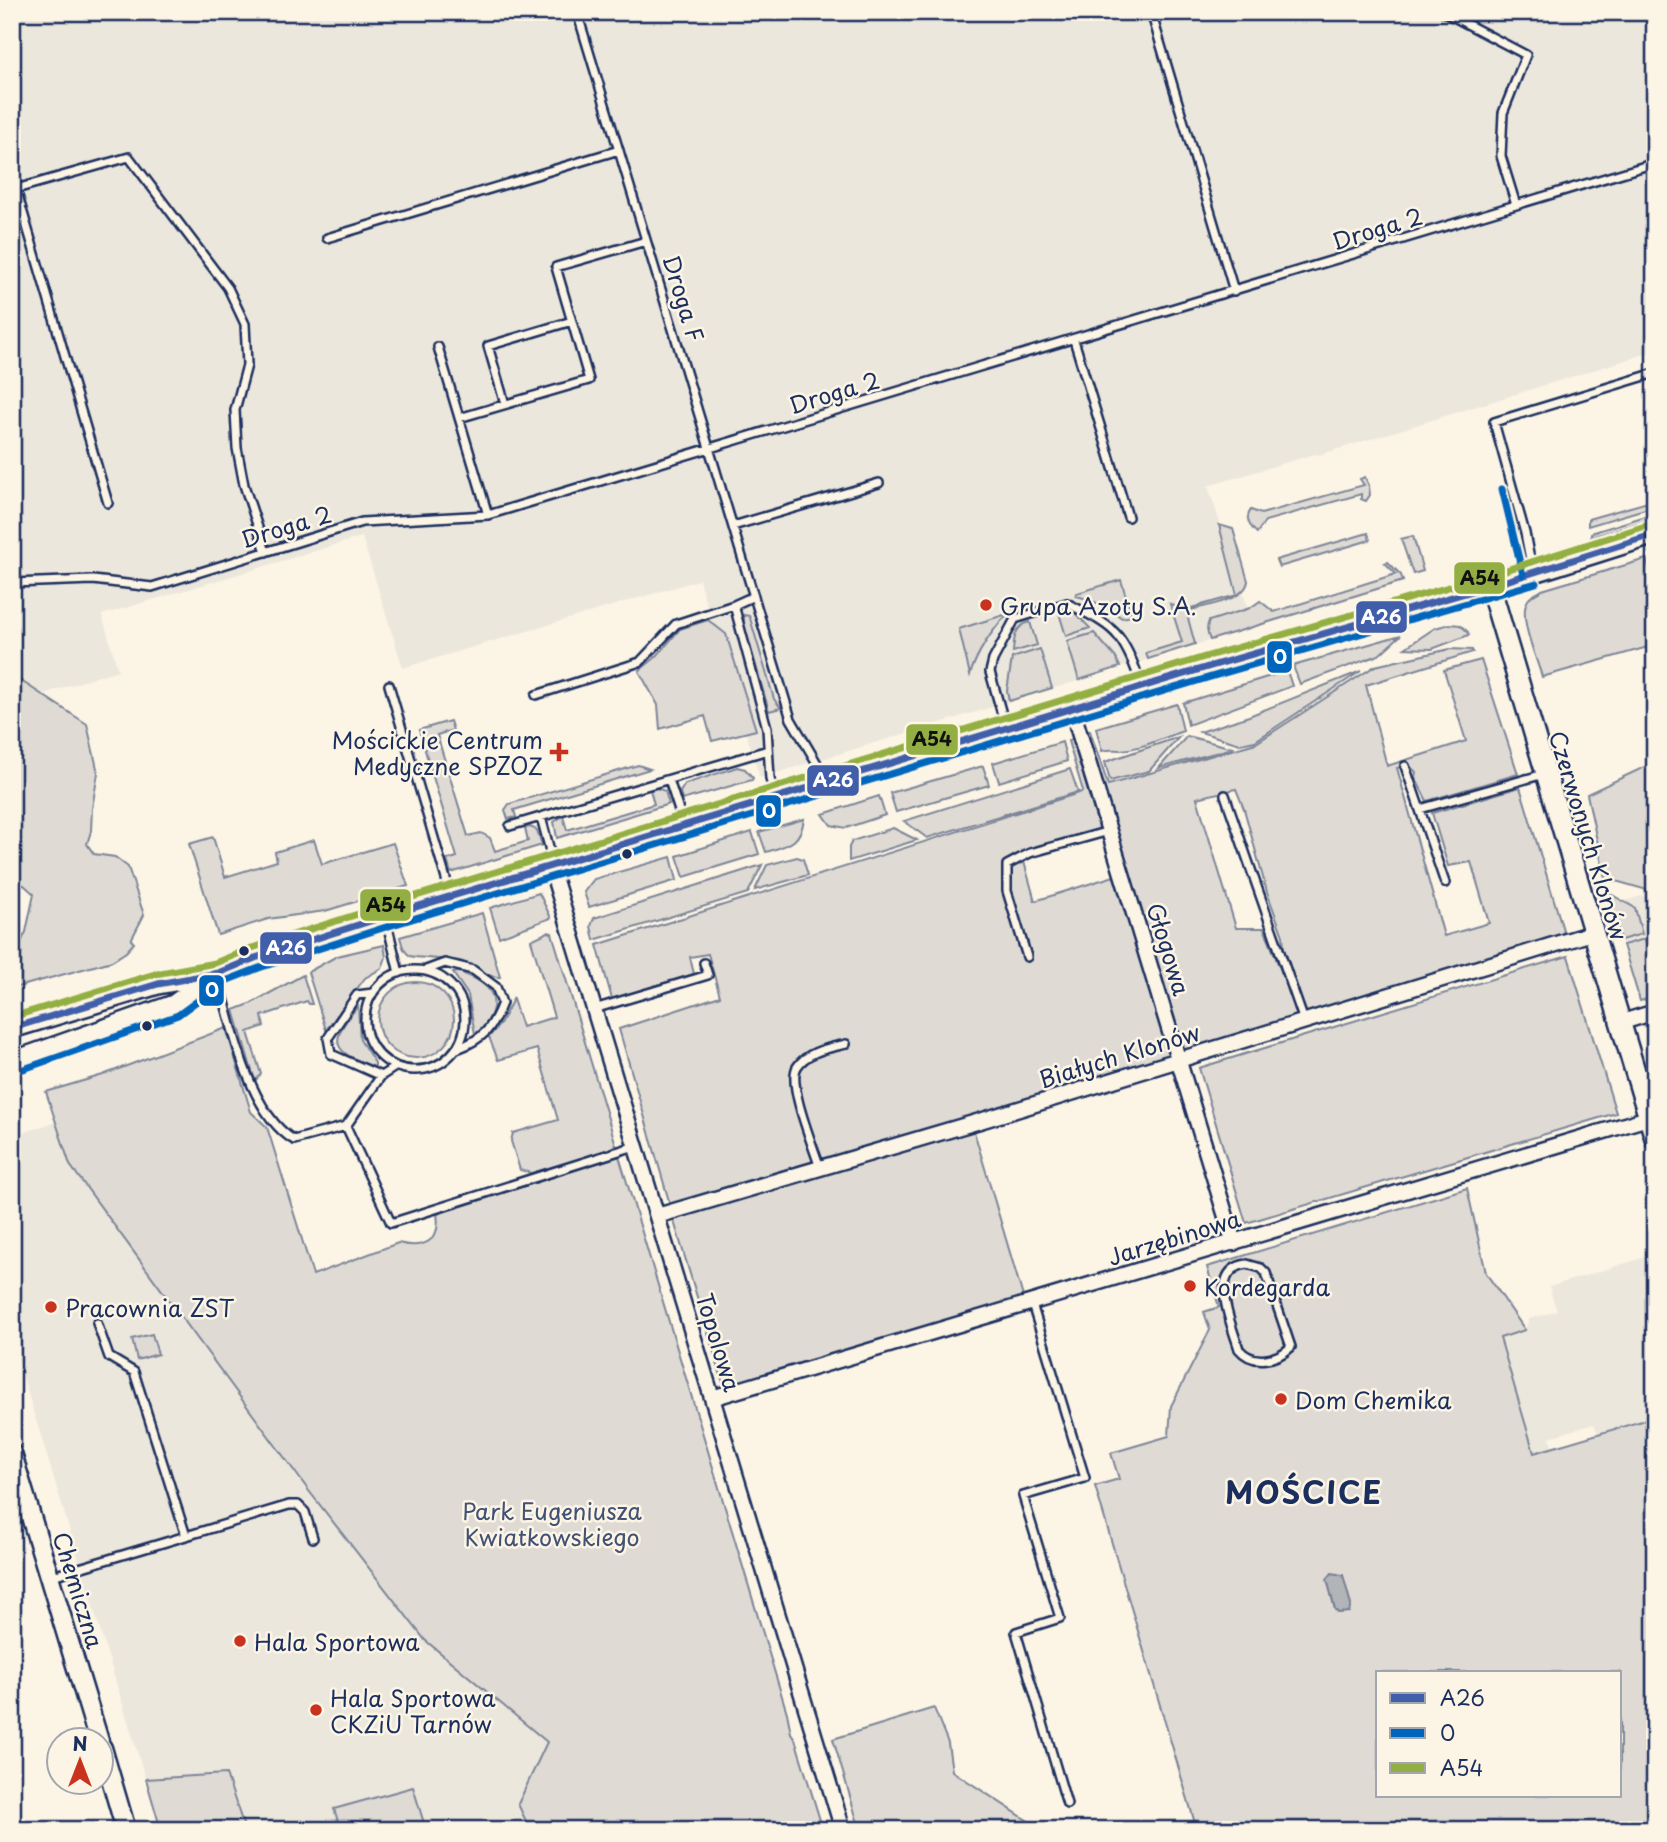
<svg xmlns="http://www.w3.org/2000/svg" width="1667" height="1842" font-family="'Playpen Sans',sans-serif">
<rect width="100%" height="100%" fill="#fcf5e5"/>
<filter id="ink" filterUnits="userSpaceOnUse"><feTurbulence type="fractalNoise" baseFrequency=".0143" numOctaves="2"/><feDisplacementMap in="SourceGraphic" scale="14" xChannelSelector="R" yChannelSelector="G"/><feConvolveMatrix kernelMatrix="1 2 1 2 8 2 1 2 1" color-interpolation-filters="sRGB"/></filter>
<g filter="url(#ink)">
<path fill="#ece7dc" d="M12 12H1655V351L1319 455 1315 454 1208 486 1254 627 760 778 699 580 403 668 362 537 102 615 118 670 12 704Z
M1655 892V997L1640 1001 1611 905Z
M12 904 36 983 12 991Z
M56 1122 70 1165 597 1784 611 1830H161L12 1341V1136Z
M1655 1254V1417L1598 1434 1594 1424 1550 1437 1552 1447 1534 1453 1500 1338 1525 1330 1529 1319 1557 1311 1549 1287Z"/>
<path fill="#dfdbd4" stroke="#7d8599" stroke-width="2" fill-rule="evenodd" d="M1365 477 1369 486 1370 495 1366 501 1361 499V494L1265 521 1257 533C1250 527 1244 518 1251 510L1261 514 1364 485 1360 479Z
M1655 500V506L1588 526V519Z
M1655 513V518L1591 537V533Z
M1219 525 1233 529 1248 581C1245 601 1204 606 1186 611L1195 644 1148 659 1146 653 1182 642 1170 604 1184 610 1237 595Z
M1368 533 1370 540 1279 567 1276 560Z
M1413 536 1423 571 1413 574 1401 539Z
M1646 559 1652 576 1648 578 1655 600V645L1542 677C1537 659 1517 615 1528 600 1531 595 1538 593 1542 590Z
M1388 562 1401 575 1403 581 1210 640C1207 633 1206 628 1209 621L1250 608 1260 601 1274 612 1396 574 1385 563Z
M1121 580 1132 616 1122 618C1108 608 1093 599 1075 596L1077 593Z
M1067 611 1074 612 1090 628 1066 636 1059 613Z
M744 615 749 616 750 618 774 699 781 708 769 711 744 624Z
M1004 615 1006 616C991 631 976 655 970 675L959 629Z
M708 620 726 634 756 730 712 741 705 716 660 729 658 705 639 671 656 657 680 629Z
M1030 622 1037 645 1013 652C1014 637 1015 626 1030 622Z
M1450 624 1460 625 1468 632 1469 635 1432 649 1405 648 1435 628Z
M1094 633 1116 658 1120 667 1079 680 1067 641Z
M1401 635 1379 655 1300 684 1293 666Z
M1040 649 1052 688 1009 701 1007 691 1012 658Z
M1450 649 1472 650 1473 652 1366 685 1387 766 1466 741 1444 670 1481 660 1518 774 1427 801 1415 777 1416 772 1409 765 1397 768 1444 936 1489 923 1471 862 1448 866 1432 813 1520 787 1564 933 1307 1014 1285 959 1283 936 1267 892 1244 809 1236 789 1197 798 1236 928H1264L1299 1017 1185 1052 1086 731H1090L1108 785 1256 743 1375 666Z
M1287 671 1292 686 1188 725 1183 703Z
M1361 671 1255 741 1240 744 1200 732 1249 716Z
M12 681H21L87 724 98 773 92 808 91 831 87 844 94 854 115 857 128 867 144 915 131 940 134 943 126 952 112 961 14 988 12 961 26 932 34 894 24 885 12 886Z
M1177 704 1183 731C1163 738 1141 749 1120 750 1113 750 1109 749 1102 751L1096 728Z
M450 721 453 730 437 735 468 836 481 833 490 838 495 851 528 841 525 828 530 827 537 830 542 845 451 873 447 860 457 857 419 730Z
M1187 736 1233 748 1159 768Z
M1179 737 1149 771 1110 781 1105 762Z
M1072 739 1100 831 1021 851 1035 901 1114 876 1170 1055 1069 1089 671 1208 619 1029 720 996 708 954 690 957 694 974 612 999 597 945 1079 793 1083 791 1068 741Z
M1062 742 1067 761 999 782 993 763Z
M1655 762V887L1647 890 1605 878 1587 794Z
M638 765 650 769 514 810 516 817 508 819 505 810 509 804Z
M983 766 989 785 896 812 890 793Z
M737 767 745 769 753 778 752 780 682 800 680 792 685 784Z
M1070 769 1078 792 927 838 904 821Z
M656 788 665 791 669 804 557 838 554 822 563 816 567 830 654 804 650 790Z
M879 796 885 815 846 828 831 825 823 814Z
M804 819C800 845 787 845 766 852L759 832Z
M893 828 917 840 849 861V847L852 841Z
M752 832 759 854 684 877 677 856Z
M213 837 225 877 277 861 275 852 314 840 322 864 393 843 408 886 325 911 268 919 218 935 189 844Z
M671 857 677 880 589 907 584 892 594 879Z
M797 857 803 859 808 875 755 890 767 865Z
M762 865 748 893 594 940 591 926 594 918Z
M1607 892 1635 908 1642 934 1621 940Z
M539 893 551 918 499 937 490 908Z
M482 913 500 977C486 978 474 965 460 961 450 959 414 958 410 956 403 951 402 944 400 937Z
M548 932 552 933 616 1145 608 1151 531 1173 520 1170 511 1141 513 1133 558 1120 537 1049 498 1060 489 1037 500 1024 513 999 522 1027 554 1017 531 940Z
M1645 939 1655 971V997L1640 1001 1623 945Z
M384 945 386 957 382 968 365 978 326 1030 308 972 337 956Z
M1568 956 1616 1113 1246 1223 1199 1068Z
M459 972C481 980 502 991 490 1017 486 1024 482 1031 475 1034L468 995 453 973Z
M303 975 312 1004H309L307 1001 262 1016 264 1026 248 1032 261 1074 255 1081 234 1010 250 1004Z
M378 1020a38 38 0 1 1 76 0a38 38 0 1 1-76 0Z
M358 1006 360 1040 375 1063V1067C332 1052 327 1043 358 1006Z
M226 1028 251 1112 267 1127 313 1275 398 1243C421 1249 442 1243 437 1214L619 1156 787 1713 791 1733 795 1739 823 1830H530L518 1804 547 1742 425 1640 309 1491 70 1165 46 1092 103 1075Z
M973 1128 1024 1300 725 1389 673 1218Z
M1467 1188 1486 1273 1525 1330 1500 1338 1534 1453 1655 1417V1830H1197L1095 1486 1119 1479 1111 1453 1169 1436 1171 1406 1210 1330 1204 1312 1219 1307 1207 1267ZM1378 1672H1620V1795H1378Z
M152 1334 158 1354 137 1360 132 1339Z
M934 1708 948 1743 952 1771 1042 1830H860L833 1739Z
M226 1774 245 1830H161L146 1779Z
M413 1787 426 1830H341L334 1809Z"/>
<path fill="#b2b4b8" stroke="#767f94" stroke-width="2" d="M1332 1573 1343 1575 1351 1605 1349 1612 1339 1613 1335 1610 1327 1579Z"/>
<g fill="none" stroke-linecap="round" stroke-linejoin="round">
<defs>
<path id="service" d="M577 12 791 719 818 765 822 780
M1151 12 1234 291
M1444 12 1526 55 1503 113 1501 156 1516 205
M327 238 619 150
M1074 340 1128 517
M438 347 488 515
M505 404 488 346 572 321
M459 418 589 380 556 267 646 241
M108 503 16 189 129 157 228 288 245 324 247 365 235 410 237 448 244 485 266 552
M733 526 879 483
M1532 570 1525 533 1494 422 1655 373
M12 583 93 580 152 587 362 522 488 515 1655 163
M754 596 734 605 767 728 770 779 775 797
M389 685 451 896
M536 695 640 662 676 624 734 605
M1005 725 990 672 993 660 1015 619 1067 603C1083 612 1106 621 1118 636 1129 650 1136 670 1142 687
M1405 766 1445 883
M669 780 683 823
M1225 795 1304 1021
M1420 809 1544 774
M541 817 549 847 551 865
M510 826 768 750
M386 919 399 973
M1027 957 1007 891V865L1030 853 1109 831
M365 1020a50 50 0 1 1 100 0a50 50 0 1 1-100 0Z
M426 970 445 963 473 970 496 987 502 1003C492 1029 483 1039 457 1049
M218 974C230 1022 249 1114 294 1140L346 1126
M373 993 357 995 328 1038 331 1054 381 1076
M594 1009 708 975 704 963
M395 1067 381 1076 346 1126 391 1223 635 1146
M820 1168C814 1148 787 1084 797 1067 807 1051 830 1048 846 1044
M1247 1264 1261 1268 1266 1273 1291 1347C1277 1360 1253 1366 1239 1349 1232 1325 1206 1270 1247 1264Z
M1032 1304 1085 1478 1023 1496 1060 1618 1016 1632 1067 1804
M186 1536 289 1505H298L305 1512 313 1538
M49 1577 186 1536 134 1372 109 1357 97 1323"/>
<path id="minor" d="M1072 709 1234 1243
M551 867 843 1830
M1619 1023 1655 1012
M657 1216 980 1121 1592 933
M712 1398 1648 1118"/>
<path id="tertiary" d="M12 1454 99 1741
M102 1748 126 1830"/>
<path id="secondary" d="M1490 586 1655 1138
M12 1028 158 984 218 973 255 958 386 916 1211 666 1490 586 1655 534
M12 1062 174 1005 214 976"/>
</defs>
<use href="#service" stroke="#1b2f5e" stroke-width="12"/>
<use href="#minor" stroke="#1b2f5e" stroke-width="19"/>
<use href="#tertiary" stroke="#1b2f5e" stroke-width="23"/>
<use href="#secondary" stroke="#1b2f5e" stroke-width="24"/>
<use href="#service" stroke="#fcf5e5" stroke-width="7"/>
<use href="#minor" stroke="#fcf5e5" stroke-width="14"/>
<use href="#tertiary" stroke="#fcf5e5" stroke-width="18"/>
<use href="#secondary" stroke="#fcf5e5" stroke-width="19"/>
<defs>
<path id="bus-1" d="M12 1028 158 984 218 973 255 958 386 916 1211 666 1490 586 1655 534"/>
<path id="bus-2" d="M1502 489 1523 575
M15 1072 178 1015 223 982 259 968 389 926 1214 676 1536 583"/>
<path id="bus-3" d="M12 1017 155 974 215 963 252 948 383 906 1208 656 1487 576 1652 524"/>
</defs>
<use href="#bus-1" stroke="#fcf5e5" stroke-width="12"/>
<use href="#bus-2" stroke="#fcf5e5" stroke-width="12"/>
<use href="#bus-3" stroke="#fcf5e5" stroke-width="12"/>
<use href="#bus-1" stroke="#415eaa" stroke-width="7"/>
<use href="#bus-2" stroke="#0065bd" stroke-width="7"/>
<use href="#bus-3" stroke="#93af43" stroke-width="7"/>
</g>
</g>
<g fill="#c8321e" stroke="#fcf5e5" stroke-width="2.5">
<circle cx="986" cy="605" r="7"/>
<path d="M555.5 741.5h7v7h7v7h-7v7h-7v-7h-7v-7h7z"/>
<circle cx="1190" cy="1286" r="7"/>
<circle cx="51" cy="1307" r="7"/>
<circle cx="1281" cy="1399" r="7"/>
<circle cx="240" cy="1641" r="7"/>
<circle cx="316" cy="1710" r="7"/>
</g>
<g fill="#1b2f5e" stroke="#fcf5e5" stroke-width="2.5">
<circle cx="627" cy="854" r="6"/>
<circle cx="244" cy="951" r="6"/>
<circle cx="147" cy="1026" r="6"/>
</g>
<g text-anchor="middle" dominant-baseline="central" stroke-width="5" stroke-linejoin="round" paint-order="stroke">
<g font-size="23" fill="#1b2f5e" stroke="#fcf5e5">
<text transform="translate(1377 228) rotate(-17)">Droga 2</text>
<text transform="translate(684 298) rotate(73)">Droga F</text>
<text transform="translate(834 392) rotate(-17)">Droga 2</text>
<text transform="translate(286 526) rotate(-17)">Droga 2</text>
<text transform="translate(1589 835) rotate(73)">Czerwonych Klonów</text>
<text transform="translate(1169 949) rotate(73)">Głogowa</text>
<text transform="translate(1119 1055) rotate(-17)">Białych Klonów</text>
<text transform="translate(1174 1237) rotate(-17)">Jarzębinowa</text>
<text transform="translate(719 1342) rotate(73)">Topolowa</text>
<text transform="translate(79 1590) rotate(73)">Chemiczna</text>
</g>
<g font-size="23" fill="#1b2f5e" stroke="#fcf5e5" text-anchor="start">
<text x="1000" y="605">Grupa Azoty S.A.</text>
<text x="543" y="739" text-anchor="end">Mościckie Centrum<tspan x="543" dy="26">Medyczne SPZOZ</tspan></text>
<text x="1204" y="1286">Kordegarda</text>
<text x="65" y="1307">Pracownia ZST</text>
<text x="1295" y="1399">Dom Chemika</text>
<text x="254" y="1641">Hala Sportowa</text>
<text x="330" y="1697">Hala Sportowa<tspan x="330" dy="26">CKZiU Tarnów</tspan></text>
</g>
<g font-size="23" fill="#425176" stroke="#fcf5e5">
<text x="552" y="1510">Park Eugeniusza<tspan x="552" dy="26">Kwiatkowskiego</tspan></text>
</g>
<g font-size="30" font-weight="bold" letter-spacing="2" fill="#1b2f5e" stroke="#fcf5e5">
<text x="1304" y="1491">MOŚCICE</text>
</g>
</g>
<g stroke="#fcf5e5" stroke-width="2.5">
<rect x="1453" y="561" width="53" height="34" rx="7" fill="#93af43"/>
<rect x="1355" y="600" width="53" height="34" rx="7" fill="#415eaa"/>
<rect x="1266" y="640" width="27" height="34" rx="7" fill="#0065bd"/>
<rect x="905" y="723" width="54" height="33" rx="7" fill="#93af43"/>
<rect x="806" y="764" width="54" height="33" rx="7" fill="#415eaa"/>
<rect x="755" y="794" width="27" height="34" rx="7" fill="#0065bd"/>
<rect x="359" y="888" width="53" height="34" rx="7" fill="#93af43"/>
<rect x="259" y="931" width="54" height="34" rx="7" fill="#415eaa"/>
<rect x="198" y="974" width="27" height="33" rx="7" fill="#0065bd"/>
</g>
<g font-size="19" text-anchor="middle" font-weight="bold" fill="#fff">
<text x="1381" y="624">A26</text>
<text x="1280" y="664">0</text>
<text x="833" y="787">A26</text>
<text x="769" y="818">0</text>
<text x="286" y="955">A26</text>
<text x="212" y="997">0</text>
</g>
<g font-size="19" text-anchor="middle" font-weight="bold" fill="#111">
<text x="1480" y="585">A54</text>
<text x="932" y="746">A54</text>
<text x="386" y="912">A54</text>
</g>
<rect width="1667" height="1842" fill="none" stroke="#fcf5e5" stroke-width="42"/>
<rect x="21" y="21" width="1625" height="1800" fill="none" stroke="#1b2f5e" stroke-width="2.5" filter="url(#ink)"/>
<rect x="1376" y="1671" width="245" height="126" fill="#fcf5e5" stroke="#a2a6af" stroke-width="2"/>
<rect x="1390" y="1693" width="35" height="10" fill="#415eaa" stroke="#a2a6af" stroke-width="2"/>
<text x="1440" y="1706" font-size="21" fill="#1b2f5e">A26</text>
<rect x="1390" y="1728" width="35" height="10" fill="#0065bd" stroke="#a2a6af" stroke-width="2"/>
<text x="1440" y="1741" font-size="21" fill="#1b2f5e">0</text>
<rect x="1390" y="1763" width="35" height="10" fill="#93af43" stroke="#a2a6af" stroke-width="2"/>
<text x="1440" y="1776" font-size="21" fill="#1b2f5e">A54</text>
<g transform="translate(80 1761)"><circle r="33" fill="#fcf5e5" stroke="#a2a6af" stroke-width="2"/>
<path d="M0-5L12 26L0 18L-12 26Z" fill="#c8321e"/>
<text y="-10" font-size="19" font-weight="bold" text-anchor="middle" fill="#1b2f5e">N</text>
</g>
</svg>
